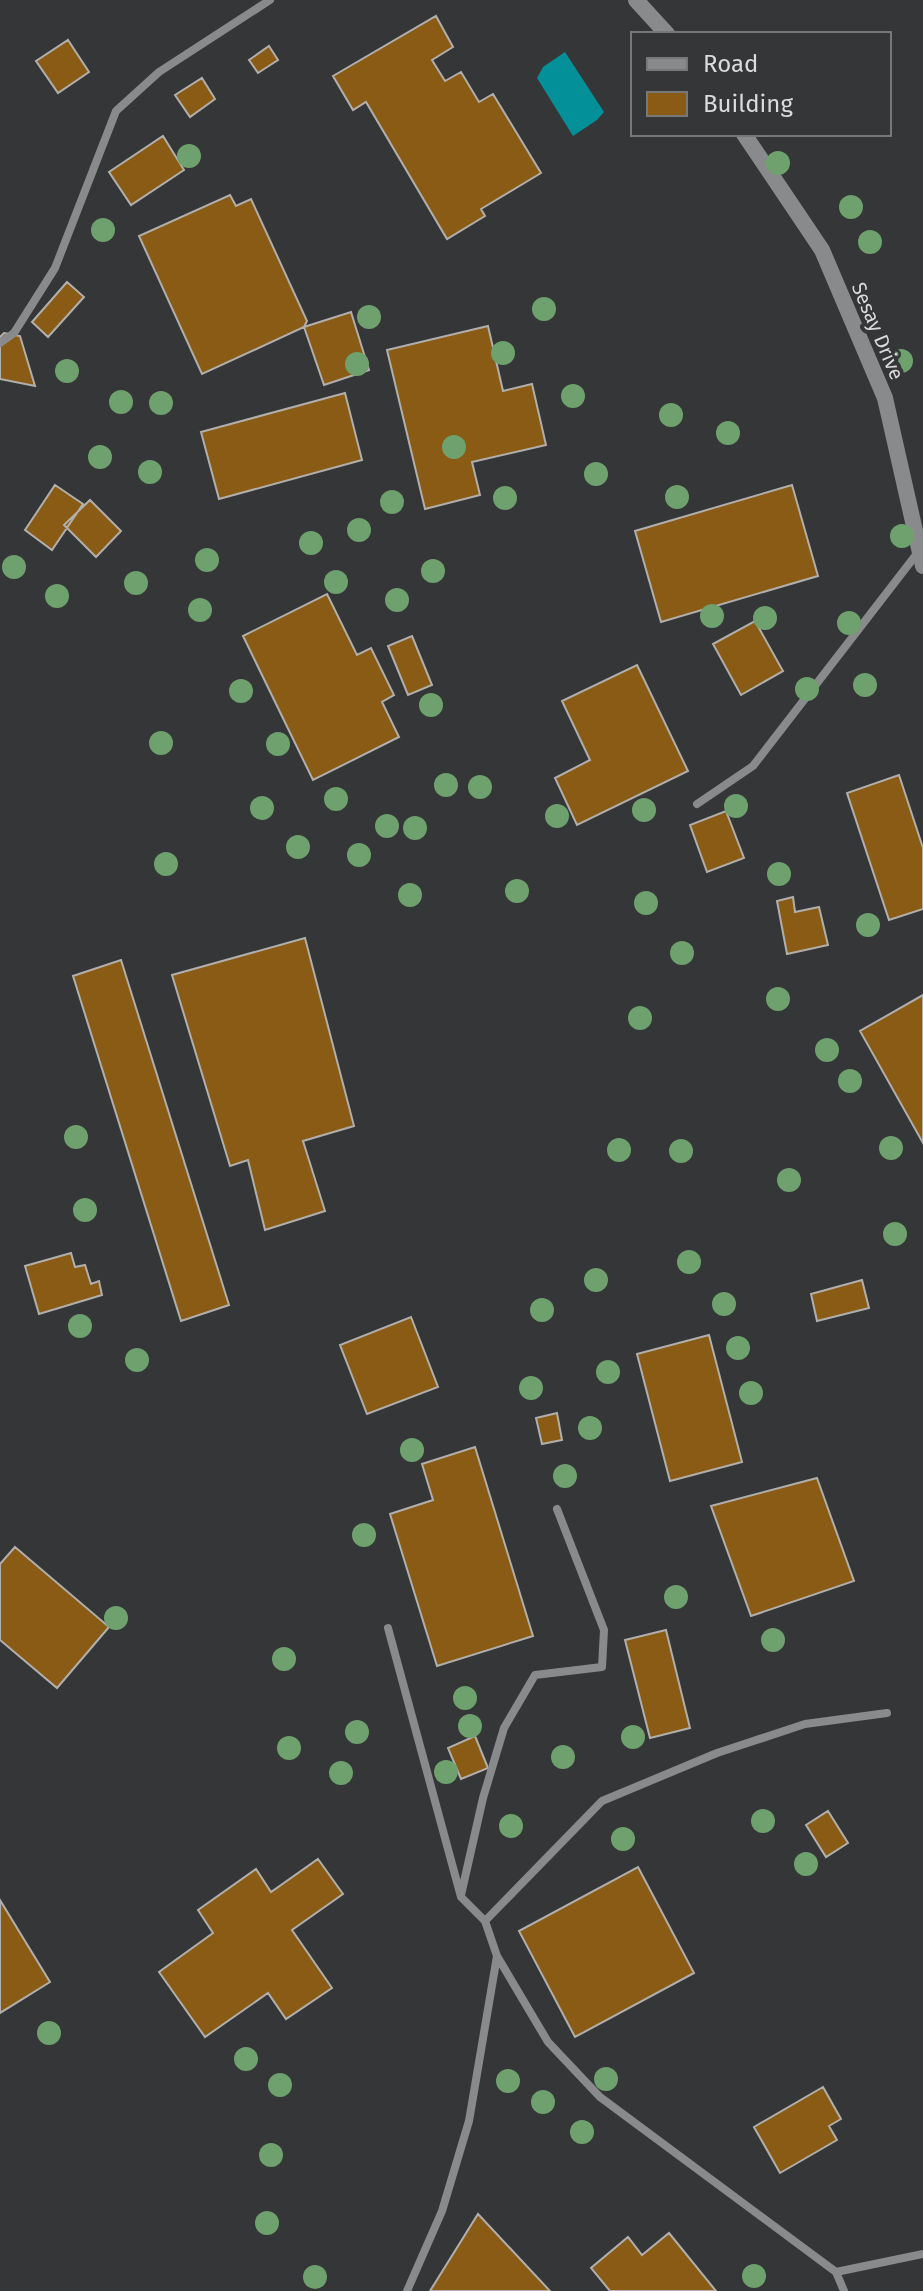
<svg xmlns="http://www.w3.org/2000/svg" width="923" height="2291" font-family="'Fira Sans',sans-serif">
<rect width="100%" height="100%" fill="#353638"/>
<path fill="#049098" d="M565 52 604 112 597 120 573 136 537 78 543 67Z"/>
<path fill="#895b15" stroke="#b1afac" stroke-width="2" d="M436 16 453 47 432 60 445 81 461 72 479 102 493 94 541 173 481 209 485 216 447 239 366 102 353 110 333 76Z
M68 40 89 72 58 93 36 61Z
M269 46 278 60 258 73 249 60Z
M202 78 215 99 190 117 175 95Z
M163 136 184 170 131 205 109 172Z
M230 195 236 206 251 199 307 321 304 327 202 374 139 236Z
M67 282 84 297 48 337 32 322Z
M351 312 369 370 324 385 304 327Z
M488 326 503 391 532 384 546 445 472 462 480 495 425 509 387 350Z
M4 333 20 336 35 386 0 379V337Z
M345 393 362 460 219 499 201 432Z
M55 485 83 504 52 550 25 530Z
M792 485 818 576 661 622 635 531Z
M90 500 121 531 96 557 64 525Z
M327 594 357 655 371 648 394 695 382 702 399 737 313 780 243 636Z
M755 621 783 671 741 695 713 644Z
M412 636 432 685 408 695 388 646Z
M637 665 688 771 577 825 555 778 590 760 562 701Z
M899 775 923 848V909L889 920 847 793Z
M726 811 744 858 707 872 690 825Z
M793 897 795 912 819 907 828 945 787 954 777 901Z
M305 938 354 1126 303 1141 325 1211 265 1230 248 1160 230 1166 172 975Z
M121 960 229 1305 181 1321 73 976Z
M923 995V1143L860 1031Z
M71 1253 75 1267 85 1265 91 1284 99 1281 102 1295 39 1314 25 1266Z
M862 1280 869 1308 817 1321 811 1294Z
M411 1317 438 1387 367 1414 340 1345Z
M709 1335 742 1462 670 1481 637 1354Z
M557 1413 562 1440 542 1444 536 1418Z
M475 1447 533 1636 437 1666 390 1514 433 1500 422 1464Z
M817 1478 854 1581 751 1616 711 1506Z
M15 1547 109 1627 57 1688 0 1640V1564Z
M666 1630 690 1728 650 1738 625 1640Z
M475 1736 488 1768 461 1779 448 1748Z
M828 1811 848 1843 826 1857 806 1825Z
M318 1859 343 1894 292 1930 332 1988 286 2019 268 1993 205 2037 159 1972 213 1933 198 1910 256 1869 271 1892Z
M638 1867 694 1973 575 2037 519 1931Z
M0 1900 50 1982 0 2013Z
M823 2087 841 2119 829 2126 837 2140 780 2173 754 2127Z
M478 2214 550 2291H430Z
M669 2233 716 2291H610L591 2268 628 2237 642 2255Z"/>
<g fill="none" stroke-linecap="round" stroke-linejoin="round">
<path stroke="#888a8c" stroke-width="8" d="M0 343 14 333 55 268 116 111 159 72 270 0
M697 804 753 766 919 551
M388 1628 461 1897 485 1921 497 1956 548 2042 600 2097 836 2272 844 2291
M461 1895 483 1798 504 1728 535 1675 602 1667 604 1630 557 1509
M485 1921 602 1801 717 1753 805 1724 887 1713
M836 2272 923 2254
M407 2291 442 2211 469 2121 497 1956"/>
<path stroke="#888a8c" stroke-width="16" d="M636 0 667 34
M744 134 822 250 885 398 923 566"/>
</g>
<g fill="#6ea16e">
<circle cx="189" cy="156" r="12"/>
<circle cx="778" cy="163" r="12"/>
<circle cx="851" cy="207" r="12"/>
<circle cx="103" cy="230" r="12"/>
<circle cx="870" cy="242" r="12"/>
<circle cx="544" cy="309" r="12"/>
<circle cx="369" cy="317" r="12"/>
<circle cx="503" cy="353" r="12"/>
<circle cx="901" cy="361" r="12"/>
<circle cx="357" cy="364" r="12"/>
<circle cx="67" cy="371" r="12"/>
<circle cx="573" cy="396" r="12"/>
<circle cx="121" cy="402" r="12"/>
<circle cx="161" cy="403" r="12"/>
<circle cx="671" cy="415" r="12"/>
<circle cx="728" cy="433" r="12"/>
<circle cx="454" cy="447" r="12"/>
<circle cx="100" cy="457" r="12"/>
<circle cx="150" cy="472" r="12"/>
<circle cx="596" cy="474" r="12"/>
<circle cx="677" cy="497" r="12"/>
<circle cx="505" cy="498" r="12"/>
<circle cx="392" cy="502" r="12"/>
<circle cx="359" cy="530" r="12"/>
<circle cx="902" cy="536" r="12"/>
<circle cx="311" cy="543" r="12"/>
<circle cx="207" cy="560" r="12"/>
<circle cx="14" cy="567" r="12"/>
<circle cx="433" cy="571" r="12"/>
<circle cx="336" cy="582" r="12"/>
<circle cx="136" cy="583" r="12"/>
<circle cx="57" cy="596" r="12"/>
<circle cx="397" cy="600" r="12"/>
<circle cx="200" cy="610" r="12"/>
<circle cx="712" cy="616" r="12"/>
<circle cx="765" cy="618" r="12"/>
<circle cx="849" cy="623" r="12"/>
<circle cx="865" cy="685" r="12"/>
<circle cx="807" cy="689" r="12"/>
<circle cx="241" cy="691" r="12"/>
<circle cx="431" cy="705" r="12"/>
<circle cx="161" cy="743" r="12"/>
<circle cx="278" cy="744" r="12"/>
<circle cx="446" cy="785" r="12"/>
<circle cx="480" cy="787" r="12"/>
<circle cx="336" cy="799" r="12"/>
<circle cx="736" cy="806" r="12"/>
<circle cx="262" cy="808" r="12"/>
<circle cx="644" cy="810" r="12"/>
<circle cx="557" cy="816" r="12"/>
<circle cx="387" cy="826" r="12"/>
<circle cx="415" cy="828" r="12"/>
<circle cx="298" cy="847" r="12"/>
<circle cx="359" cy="855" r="12"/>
<circle cx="166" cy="864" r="12"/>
<circle cx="779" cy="874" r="12"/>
<circle cx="517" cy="891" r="12"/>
<circle cx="410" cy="895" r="12"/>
<circle cx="646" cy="903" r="12"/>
<circle cx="868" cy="925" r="12"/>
<circle cx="682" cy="953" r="12"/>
<circle cx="778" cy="999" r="12"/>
<circle cx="640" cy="1018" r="12"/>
<circle cx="827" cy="1050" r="12"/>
<circle cx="850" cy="1081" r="12"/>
<circle cx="76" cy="1137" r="12"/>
<circle cx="891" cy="1148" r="12"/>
<circle cx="619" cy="1150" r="12"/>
<circle cx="681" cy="1151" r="12"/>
<circle cx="789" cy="1180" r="12"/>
<circle cx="85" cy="1210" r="12"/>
<circle cx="895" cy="1234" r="12"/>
<circle cx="689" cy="1262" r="12"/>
<circle cx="596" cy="1280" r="12"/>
<circle cx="724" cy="1304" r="12"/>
<circle cx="542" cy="1310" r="12"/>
<circle cx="80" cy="1326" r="12"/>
<circle cx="738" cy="1348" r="12"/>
<circle cx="137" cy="1360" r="12"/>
<circle cx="608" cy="1372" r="12"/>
<circle cx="531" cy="1388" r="12"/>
<circle cx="751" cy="1393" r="12"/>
<circle cx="590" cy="1428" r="12"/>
<circle cx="412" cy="1450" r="12"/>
<circle cx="565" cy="1476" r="12"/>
<circle cx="364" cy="1535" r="12"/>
<circle cx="676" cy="1597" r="12"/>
<circle cx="116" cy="1618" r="12"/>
<circle cx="773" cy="1640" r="12"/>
<circle cx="284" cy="1659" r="12"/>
<circle cx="465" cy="1698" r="12"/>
<circle cx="470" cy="1726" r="12"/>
<circle cx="357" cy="1732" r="12"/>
<circle cx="633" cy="1737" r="12"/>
<circle cx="289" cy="1748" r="12"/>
<circle cx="563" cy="1757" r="12"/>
<circle cx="446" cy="1772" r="12"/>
<circle cx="341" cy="1773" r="12"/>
<circle cx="763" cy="1821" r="12"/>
<circle cx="511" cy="1826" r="12"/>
<circle cx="623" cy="1839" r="12"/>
<circle cx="806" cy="1864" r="12"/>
<circle cx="49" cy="2033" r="12"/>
<circle cx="246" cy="2059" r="12"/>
<circle cx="606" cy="2079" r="12"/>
<circle cx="508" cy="2081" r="12"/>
<circle cx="280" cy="2085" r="12"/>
<circle cx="543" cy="2102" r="12"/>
<circle cx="582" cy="2132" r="12"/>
<circle cx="271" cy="2155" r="12"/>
<circle cx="267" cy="2223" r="12"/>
<circle cx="754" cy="2276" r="12"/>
<circle cx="315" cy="2277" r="12"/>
</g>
<g text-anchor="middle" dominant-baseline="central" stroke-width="8" stroke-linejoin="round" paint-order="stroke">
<g font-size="20" fill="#dadbdc" stroke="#353638">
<text transform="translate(878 331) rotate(67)">Sesay Drive</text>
</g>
</g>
<rect x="631" y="32" width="260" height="104" fill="#353638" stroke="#77787a" stroke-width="2"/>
<rect x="647" y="58" width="40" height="12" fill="#888a8c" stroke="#77787a" stroke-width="2"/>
<text x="703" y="72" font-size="24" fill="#dadbdc">Road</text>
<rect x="647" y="92" width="40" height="24" fill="#895b15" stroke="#77787a" stroke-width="2"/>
<text x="703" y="112" font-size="24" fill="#dadbdc">Building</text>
</svg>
